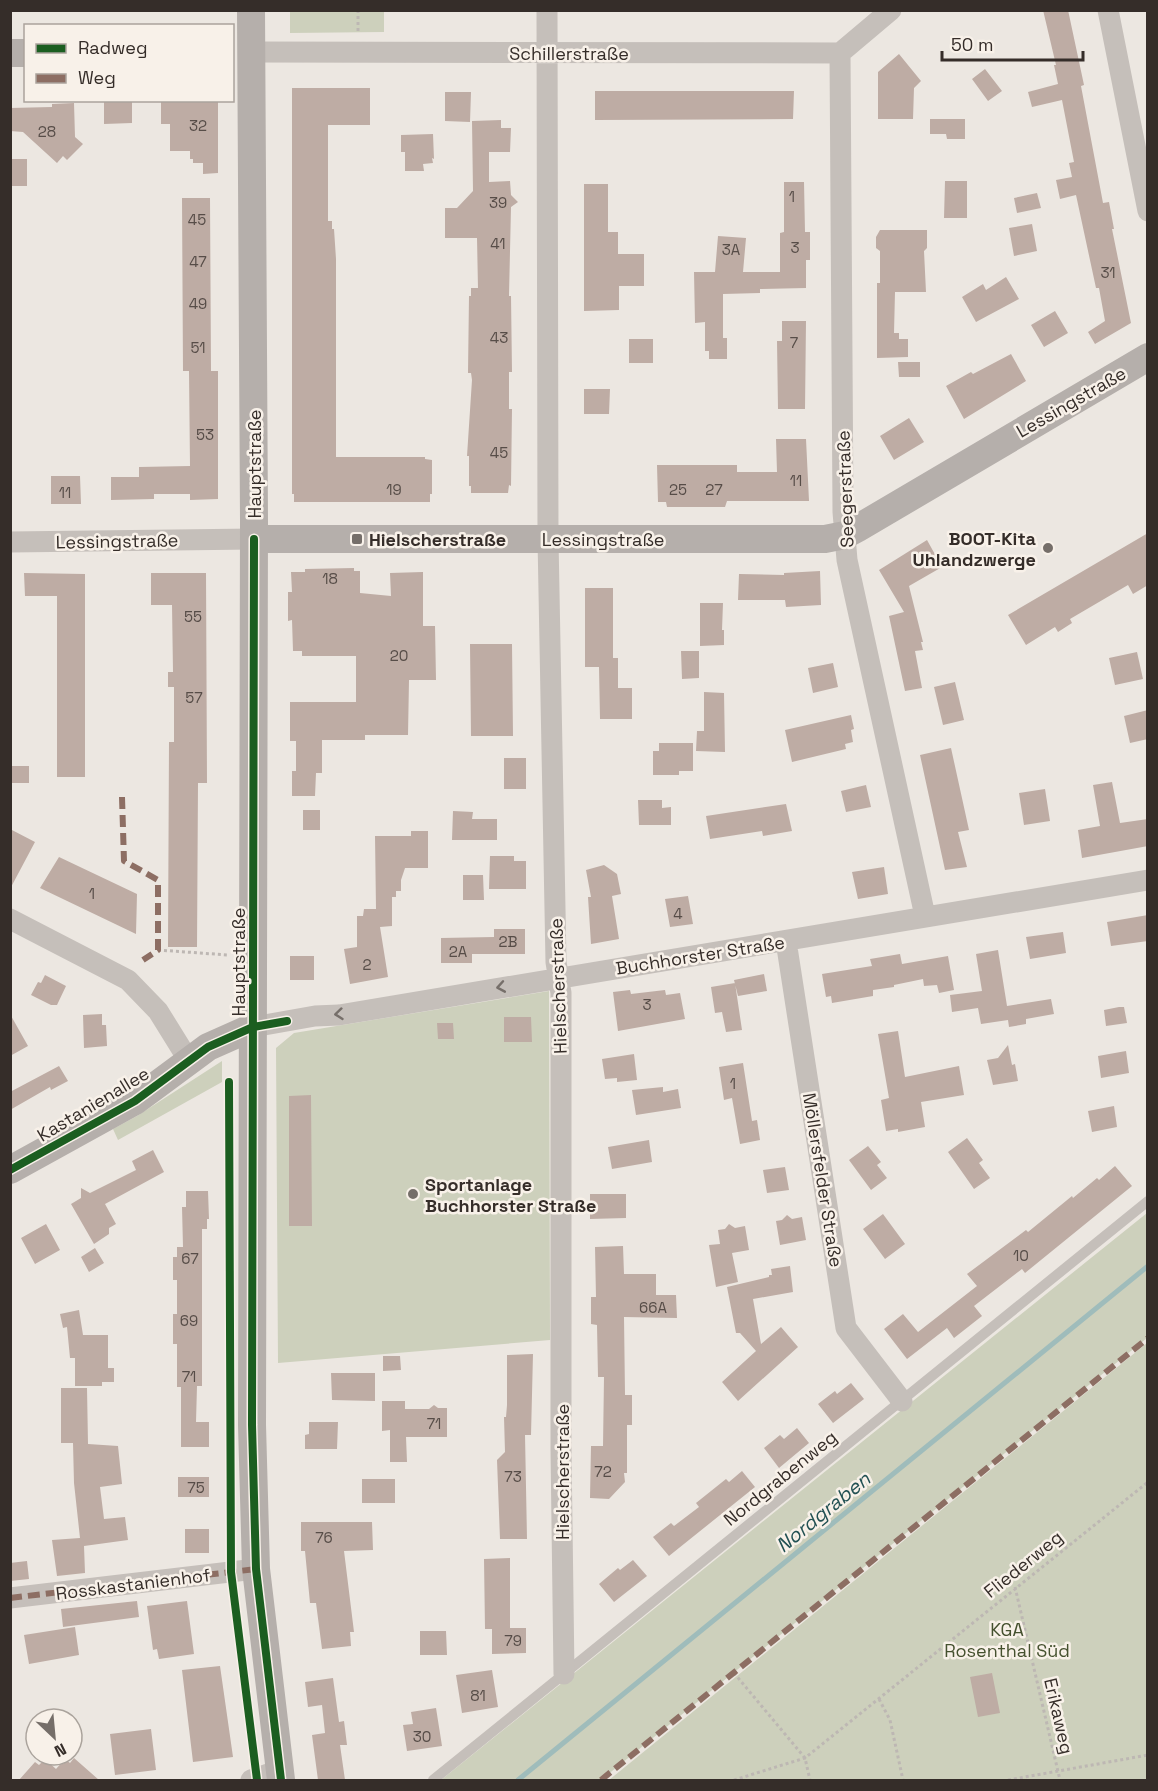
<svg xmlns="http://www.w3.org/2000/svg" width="1158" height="1791" font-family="'Space Grotesk',sans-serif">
<rect width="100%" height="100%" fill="#ece7e1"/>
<path fill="#cdd0bc" d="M290 11H384V32L290 33Z
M549 991 550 1340 278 1363 276 1048 294 1033Z
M222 1061V1082L118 1140 113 1129 137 1116Z
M1147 1213V1338L601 1780H441Z
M1147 1343V1780H609Z"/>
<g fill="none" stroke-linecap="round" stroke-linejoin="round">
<path stroke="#9fbcbb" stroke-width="5" d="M518 1780 1148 1266"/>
</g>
<path fill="#beaca4" d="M1043 10H1068L1084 85 1081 86 1103 203 1109 202 1114 229H1112L1131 323 1095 344 1088 332 1105 321 1099 288H1096L1076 195 1060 199 1056 180 1072 177 1069 163 1074 162 1062 100 1032 107 1028 92 1058 84 1054 65H1056Z
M899 54 921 81 914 88 913 119H878V72Z
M985 69 1002 91 988 101 972 79Z
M292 88H370V125H328V221H332V229H334L336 259V457H425V459L432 460V494H430V502H294V494H292Z
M595 91H794L793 119 595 120Z
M445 92H471L470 122 445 121Z
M104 100H132V123L104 124Z
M161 100H218V173L203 174V163H193V159H190V151H170V124H161Z
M74 103 75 137 83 144 67 160 63 156 57 163 23 132 10 131V108L52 107V104Z
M930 119H965V139H947L946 134H930Z
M501 120V128H511L510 152H489V182L510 181 511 195 518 202 511 207 509 296H511L512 372H509V409H512L511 486 509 485 508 493H471V486H469V456H467L472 380 471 373H468L469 296H471V288H478L477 238H445V208H457L473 191 472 121Z
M433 134 434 159 432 158 433 163 423 164 424 171H405V152H401V135Z
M10 159H27V186H10Z
M945 181H967V218H944Z
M784 182H804L805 232H810V260H806V288L760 289V293L723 294V338H727V359H709V351H705V322L695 323 694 272H715L718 236 746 238 743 272H780V233L784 232Z
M584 184H608V232H618V254H644V286H619V310L584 311Z
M1037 193 1041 208 1017 213 1014 198Z
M182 198H210L211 371H218V499L190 500V494H154V499L111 500V477H139V467L190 466 189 371H183Z
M1032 224 1037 251 1014 256 1009 228Z
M880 230H927V248L924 251 926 292H895L894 333H899V339H908V357L877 358V283H880V251L876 248V237Z
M1006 277 1019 299 976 322 962 297 983 284 986 290Z
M1055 311 1068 333 1044 347 1031 325Z
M782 321H806L805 409H778L777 341H782Z
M629 339H653V363H629Z
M1011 354 1026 381 964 419 946 386 971 372 973 374Z
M898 362H920V377H899Z
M584 389H610L609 414H584Z
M909 418 924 442 894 460 880 436Z
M776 439H806L809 501H727L725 507H667L666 502H658L657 465H737V472H777Z
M51 476H80L81 504H51Z
M1148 533V585L1133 594 1128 585 1070 619 1072 623 1058 632 1055 627 1026 645 1008 615Z
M927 540 942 567 909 586 923 642H921L923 650 915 651 922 688 905 691 889 616 904 612 879 570Z
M354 568V571H360V593L391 596 390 573 423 572V626H435L436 680H409L408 735H365V740H322V773H316L315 796H292V771H296V741H290V702H356V656H302V651H293L292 620 288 621V592H292L291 572H305V569Z
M820 571 821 605 786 607 785 600H738L739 574 784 575V573Z
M24 573 85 574V777H57V596H25Z
M151 573H206L207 783H198L197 947H168L169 742H174V687H168V672H173L172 605H151Z
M585 588H613V658H618V688H632V719H600L599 667H585Z
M700 603H723L722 630H724V645L700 646Z
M470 644H512L513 736H471Z
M681 651H699V678L682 679Z
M1137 652 1143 679 1115 685 1109 658Z
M833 663 838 687 813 693 808 668Z
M955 682 964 720 943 725 934 687Z
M704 692 724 693 725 752 696 751 697 731H704Z
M1148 710V739L1130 743 1124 716Z
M851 715 854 729 851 730 853 742 845 744 846 749 792 762 785 730Z
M659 743H693V771H679V775H653V751H659Z
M951 748 969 830 958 832 967 867 945 870 920 755Z
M504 758H526V789H504Z
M10 766H29V783H10Z
M1112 782 1120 823 1148 819V846L1082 858 1078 830 1100 826 1093 785Z
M866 785 871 807 846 812 841 791Z
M1045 789 1050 821 1024 825 1019 793Z
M638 800H662V808L671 807V825H639Z
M786 804 792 831 763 836 762 831 710 839 706 816Z
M303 810H320V830H303Z
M453 811 473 812 472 819H497V840H452Z
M10 829 35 842 10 889Z
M411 831H428V868H405L401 880V891H396V897H392V926L380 927 388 977 350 984 344 949 357 947V916H363L364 909H376L375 836H411Z
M490 856H514V861H526V889H489Z
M59 857 137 894 136 934 40 888Z
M604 865 617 874 621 894 612 896 619 939 591 944 588 897H591L586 870Z
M884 867 888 894 858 899 852 872Z
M463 875H483L484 900H463Z
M688 896 693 924 670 927 665 899Z
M1148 915V941L1111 946 1107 922Z
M494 929H525V954H472V963H441V938L494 937Z
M1063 932 1066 953 1030 959 1026 937Z
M998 950 1007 1006 1051 999 1054 1014 1026 1019V1024L1009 1027 1008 1020 981 1024 978 1008 952 1012 950 995 982 991 976 954Z
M900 954 902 964 948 956 954 990 939 993 937 985 924 986 923 979 894 985V987L873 990V996L832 1003 831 996 826 997 822 974 872 966 870 959Z
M290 956H314V980H290Z
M764 974 767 991 738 996 734 980Z
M45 975 66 986 57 1005H51L31 995 38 982 41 983Z
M735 983 742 1030 726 1032 722 1012 715 1013 711 987Z
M630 990 631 994 665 990 666 995 680 993 685 1019 618 1031 613 992Z
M1119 1007H1124L1127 1023 1106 1026 1104 1010Z
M10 1014 28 1046 10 1056Z
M102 1014V1025H106L107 1046 84 1048 83 1015Z
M504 1017H531L532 1042H504Z
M437 1023H453L454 1039H438Z
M898 1031 905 1077 959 1066 964 1095 921 1102 925 1127 898 1132V1129L886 1131 881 1100 889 1098 878 1034Z
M1008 1045 1012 1065 1015 1064 1018 1081 993 1085 987 1060 998 1058Z
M1126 1051 1129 1073 1101 1078 1098 1056Z
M634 1054 637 1080 617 1082V1078L605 1079 602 1059Z
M743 1063 752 1121 757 1120 760 1140 740 1144 732 1098 724 1100 719 1067Z
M59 1066 68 1081 51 1090 50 1087 10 1110V1092Z
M663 1087V1092L678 1089 681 1108 636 1115 632 1090Z
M311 1095 312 1226H289V1096Z
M1114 1106 1117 1127 1092 1132 1088 1111Z
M967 1138 983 1160 979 1163 990 1178 974 1189 948 1152Z
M649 1140 652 1162 612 1169 608 1147Z
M868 1146 881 1162 877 1165 887 1178 871 1190 849 1160Z
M153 1150 164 1172 105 1204 116 1224 109 1228V1234L94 1244 71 1204 81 1198V1188L90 1193 136 1170 132 1161Z
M1115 1166 1132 1186 1025 1273 1022 1269 974 1306 982 1316 954 1338 947 1328 907 1359 884 1329 903 1314 918 1332 977 1286 967 1274 1026 1230 1028 1232 1072 1196 1073 1198 1097 1178 1099 1180Z
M785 1167 789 1190 767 1193 763 1170Z
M186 1191H208L209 1219H207V1229H202V1386H197L196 1422H209V1447H181V1387H177V1344H173V1314H177V1280H173V1257H177V1247H183L182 1207H186Z
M590 1194H626V1218L590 1219Z
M883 1214 905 1244 885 1259 863 1229Z
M787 1215 792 1219 802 1217 806 1240 780 1245 776 1221 782 1220Z
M46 1224 60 1250 35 1264 21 1238Z
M729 1224 735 1228 745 1226 749 1250 732 1253 738 1282 716 1287 709 1245 720 1244 718 1230 725 1229Z
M623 1246 624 1274H656V1295H676L677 1318 624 1317 625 1395H632V1425H627V1473H624L625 1482 609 1499 590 1498 591 1446H603L604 1377H598L597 1325 591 1324V1297H596L595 1247Z
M95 1248 104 1263 89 1272 81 1257Z
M790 1266 793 1292 753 1299 761 1344 781 1327 798 1347 738 1401 722 1382 756 1351 740 1333H736L727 1287 769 1277V1275H772L771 1269Z
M79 1310 83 1335H108V1368H114V1382H102V1386H75V1358H70L67 1327 63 1328 60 1314Z
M533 1354 531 1435H525L527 1539H500L497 1460 505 1452 504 1417H506L507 1405V1355Z
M383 1356H400L401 1370 383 1371Z
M331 1373H375V1401L332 1400Z
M851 1383 864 1399 833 1423 818 1404 835 1391 837 1394Z
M61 1388H87L88 1444 118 1446 122 1484 100 1487 104 1519 125 1517 128 1540 84 1546 85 1573 57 1576 52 1540 80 1538 74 1483 73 1443H61Z
M382 1401H405V1409H429L434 1405 438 1408H447V1437H406L407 1462H390V1430L382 1431Z
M309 1422H338L337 1449H305V1435L309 1434Z
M797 1428 809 1443 779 1468 764 1448 780 1435 784 1439Z
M742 1471 755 1487 669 1556 653 1537 671 1523 674 1526 699 1507 696 1503 726 1479 729 1482Z
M178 1477H209V1497H178Z
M362 1479H395V1503H362Z
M301 1522H372L373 1550 344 1551 354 1632H350L351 1646 322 1649 316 1603H310L305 1551H301Z
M185 1529H209V1553H185Z
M510 1558V1628H526V1653L492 1654V1629H485L484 1559Z
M633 1560 647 1576 614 1602 599 1584 618 1568 620 1570Z
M27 1561 29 1579 10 1581V1563Z
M137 1601 139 1617 63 1627 61 1609Z
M187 1601 194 1654 159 1659 157 1649 153 1650 147 1606Z
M75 1627 79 1655 29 1664 24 1635Z
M420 1631H446L447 1655H420Z
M220 1666 233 1757 193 1762 182 1670Z
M492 1670 498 1707 462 1713 456 1675Z
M992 1673 1000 1713 978 1717 970 1677Z
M333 1678 339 1722 344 1721 347 1745H340L345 1780H318L312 1735 325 1733 322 1705 308 1707 305 1682Z
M436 1708 442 1746 407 1751 403 1725 413 1724 411 1712Z
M151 1729 156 1770 115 1775 110 1734Z
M74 1758 99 1780H19L35 1762 39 1765 45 1759 56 1769 65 1759 70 1763Z"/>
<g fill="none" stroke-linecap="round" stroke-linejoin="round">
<path stroke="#bdb7b3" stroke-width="3" stroke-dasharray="3 3" stroke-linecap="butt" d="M358 10V33
M158 950 228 955
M1015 1587 1060 1780
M734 1673 805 1758 810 1780
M879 1699 890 1720 903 1780
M734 1780 805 1758 1148 1482
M1008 1780 1148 1755"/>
<path stroke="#c5bfba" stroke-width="10" d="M433 1780 1148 1201"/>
<path stroke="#c5bfba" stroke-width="21" d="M547 10 548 539 556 962 561 993V1449L564 1674
M1108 10 1148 211
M251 52 840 53 891 10
M840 53 843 512 847 560 925 916
M10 542 254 539
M10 919 128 980 158 1011 189 1061
M786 941 846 1328 902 1401
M253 1027 315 1016 339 1015 1148 880
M10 1598 256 1569
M251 1780 280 1770"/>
<path stroke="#b5afab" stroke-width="28" d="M251 10 254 521 252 1425 256 1569 281 1780
M10 53H26
M254 539H825L845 535 858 528 1148 357
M10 1170 135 1101 208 1047 253 1027"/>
<path stroke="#8d6e63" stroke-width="6" stroke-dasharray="12 6" stroke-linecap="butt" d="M122 797 124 861 158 880V950L143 960
M10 1598 256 1569
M601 1780 1148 1338"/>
<defs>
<path id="cycleway" d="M254 539 252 1425 256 1569 281 1780
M229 1082 231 1572 257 1780
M10 1170 135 1101 208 1047 253 1027 287 1021"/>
</defs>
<use href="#cycleway" stroke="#f8f1e9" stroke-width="11"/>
<use href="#cycleway" stroke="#1b5e20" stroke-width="8"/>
</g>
<defs><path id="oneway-chevron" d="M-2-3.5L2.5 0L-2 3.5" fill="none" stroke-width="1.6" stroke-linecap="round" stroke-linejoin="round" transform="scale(1.5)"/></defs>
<g stroke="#766f6a">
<use href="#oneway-chevron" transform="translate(501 987) rotate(170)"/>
<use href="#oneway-chevron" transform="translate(339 1014) rotate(174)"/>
</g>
<g fill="#756e69" stroke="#f8f1e9" stroke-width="2">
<rect x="351" y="533" width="12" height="12" rx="3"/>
<circle cx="1048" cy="548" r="6"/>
<circle cx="413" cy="1194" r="6"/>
</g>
<g text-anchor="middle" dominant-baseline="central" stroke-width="5" stroke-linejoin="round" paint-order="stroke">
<g font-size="15" fill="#574d48">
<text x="198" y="125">32</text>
<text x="47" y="131">28</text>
<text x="792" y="196">1</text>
<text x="498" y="202">39</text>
<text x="197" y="219">45</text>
<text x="498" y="243">41</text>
<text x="795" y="247">3</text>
<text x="731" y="249">3A</text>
<text x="198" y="261">47</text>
<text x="1108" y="272">31</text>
<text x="198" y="303">49</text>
<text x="499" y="337">43</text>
<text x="794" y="342">7</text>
<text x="198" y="347">51</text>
<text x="205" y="434">53</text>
<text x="499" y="452">45</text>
<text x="796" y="480">11</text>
<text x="394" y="489">19</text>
<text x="678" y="489">25</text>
<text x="714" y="489">27</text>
<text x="65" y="492">11</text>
<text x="330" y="578">18</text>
<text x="193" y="616">55</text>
<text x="399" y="655">20</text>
<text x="194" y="697">57</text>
<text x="92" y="893">1</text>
<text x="678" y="913">4</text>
<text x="508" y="941">2B</text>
<text x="458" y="951">2A</text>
<text x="367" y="964">2</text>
<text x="647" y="1004">3</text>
<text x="733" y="1083">1</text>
<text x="1021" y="1255">10</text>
<text x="190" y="1258">67</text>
<text x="653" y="1307">66A</text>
<text x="189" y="1320">69</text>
<text x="189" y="1376">71</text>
<text x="434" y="1423">71</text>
<text x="603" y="1471">72</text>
<text x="513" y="1476">73</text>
<text x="196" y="1487">75</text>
<text x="324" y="1537">76</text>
<text x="513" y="1640">79</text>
<text x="478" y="1695">81</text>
<text x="422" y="1736">30</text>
</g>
<g font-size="18" fill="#352d29" stroke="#f8f1e9">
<text x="569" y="53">Schillerstraße</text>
<text transform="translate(1071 402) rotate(-30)">Lessingstraße</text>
<text transform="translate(254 464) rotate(-90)">Hauptstraße</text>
<text transform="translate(845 489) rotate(-92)">Seegerstraße</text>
<text x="603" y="539">Lessingstraße</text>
<text transform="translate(117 541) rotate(-1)">Lessingstraße</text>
<text transform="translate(700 955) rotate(-9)">Buchhorster Straße</text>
<text transform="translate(238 962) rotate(-90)">Hauptstraße</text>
<text transform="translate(558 986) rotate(-92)">Hielscherstraße</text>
<text transform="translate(93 1104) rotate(-31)">Kastanienallee</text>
<text transform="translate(823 1180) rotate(81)">Möllersfelder Straße</text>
<text transform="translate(562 1472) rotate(-90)">Hielscherstraße</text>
<text transform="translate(780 1478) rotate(-39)">Nordgrabenweg</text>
<text transform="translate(1023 1564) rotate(-39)">Fliederweg</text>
<text transform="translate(133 1584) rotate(-7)">Rosskastanienhof</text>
<text transform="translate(1059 1716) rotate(77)">Erikaweg</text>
</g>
<g font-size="18" font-weight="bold" fill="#352d29" stroke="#f8f1e9" text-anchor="start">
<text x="1036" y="538" text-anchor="end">BOOT-Kita<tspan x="1036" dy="21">Uhlandzwerge</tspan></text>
<text x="369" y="539">Hielscherstraße</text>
<text x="425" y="1184">Sportanlage<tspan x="425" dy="21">Buchhorster Straße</tspan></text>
</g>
<g font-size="18" fill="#45512f" stroke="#f8f1e9">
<text x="1007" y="1629">KGA<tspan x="1007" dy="21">Rosenthal Süd</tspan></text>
</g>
<g font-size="20" font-style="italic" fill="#225153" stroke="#f8f1e9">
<text transform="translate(823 1512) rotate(-39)">Nordgraben</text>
</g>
</g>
<rect width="1158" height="1791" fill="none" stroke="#352d29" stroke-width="24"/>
<rect x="24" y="24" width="210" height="78" fill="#f8f1e9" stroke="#aaa39c" stroke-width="1.5"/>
<rect x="36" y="44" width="30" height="9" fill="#1b5e20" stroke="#aaa39c" stroke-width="1.5"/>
<text x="78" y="54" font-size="18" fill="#352d29">Radweg</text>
<rect x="36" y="74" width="30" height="9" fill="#8d6e63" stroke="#aaa39c" stroke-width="1.5"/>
<text x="78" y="84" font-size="18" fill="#352d29">Weg</text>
<g transform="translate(54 1737) rotate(154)"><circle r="28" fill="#f8f1e9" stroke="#aaa39c" stroke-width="1.5"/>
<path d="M0-4.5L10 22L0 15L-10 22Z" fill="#756e69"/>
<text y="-9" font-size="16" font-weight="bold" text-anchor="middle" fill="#352d29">N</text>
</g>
<path d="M942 51v9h141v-9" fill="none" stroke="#352d29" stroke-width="3"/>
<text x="951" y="51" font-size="18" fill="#352d29" stroke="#f8f1e9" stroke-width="4.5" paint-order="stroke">50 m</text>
</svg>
